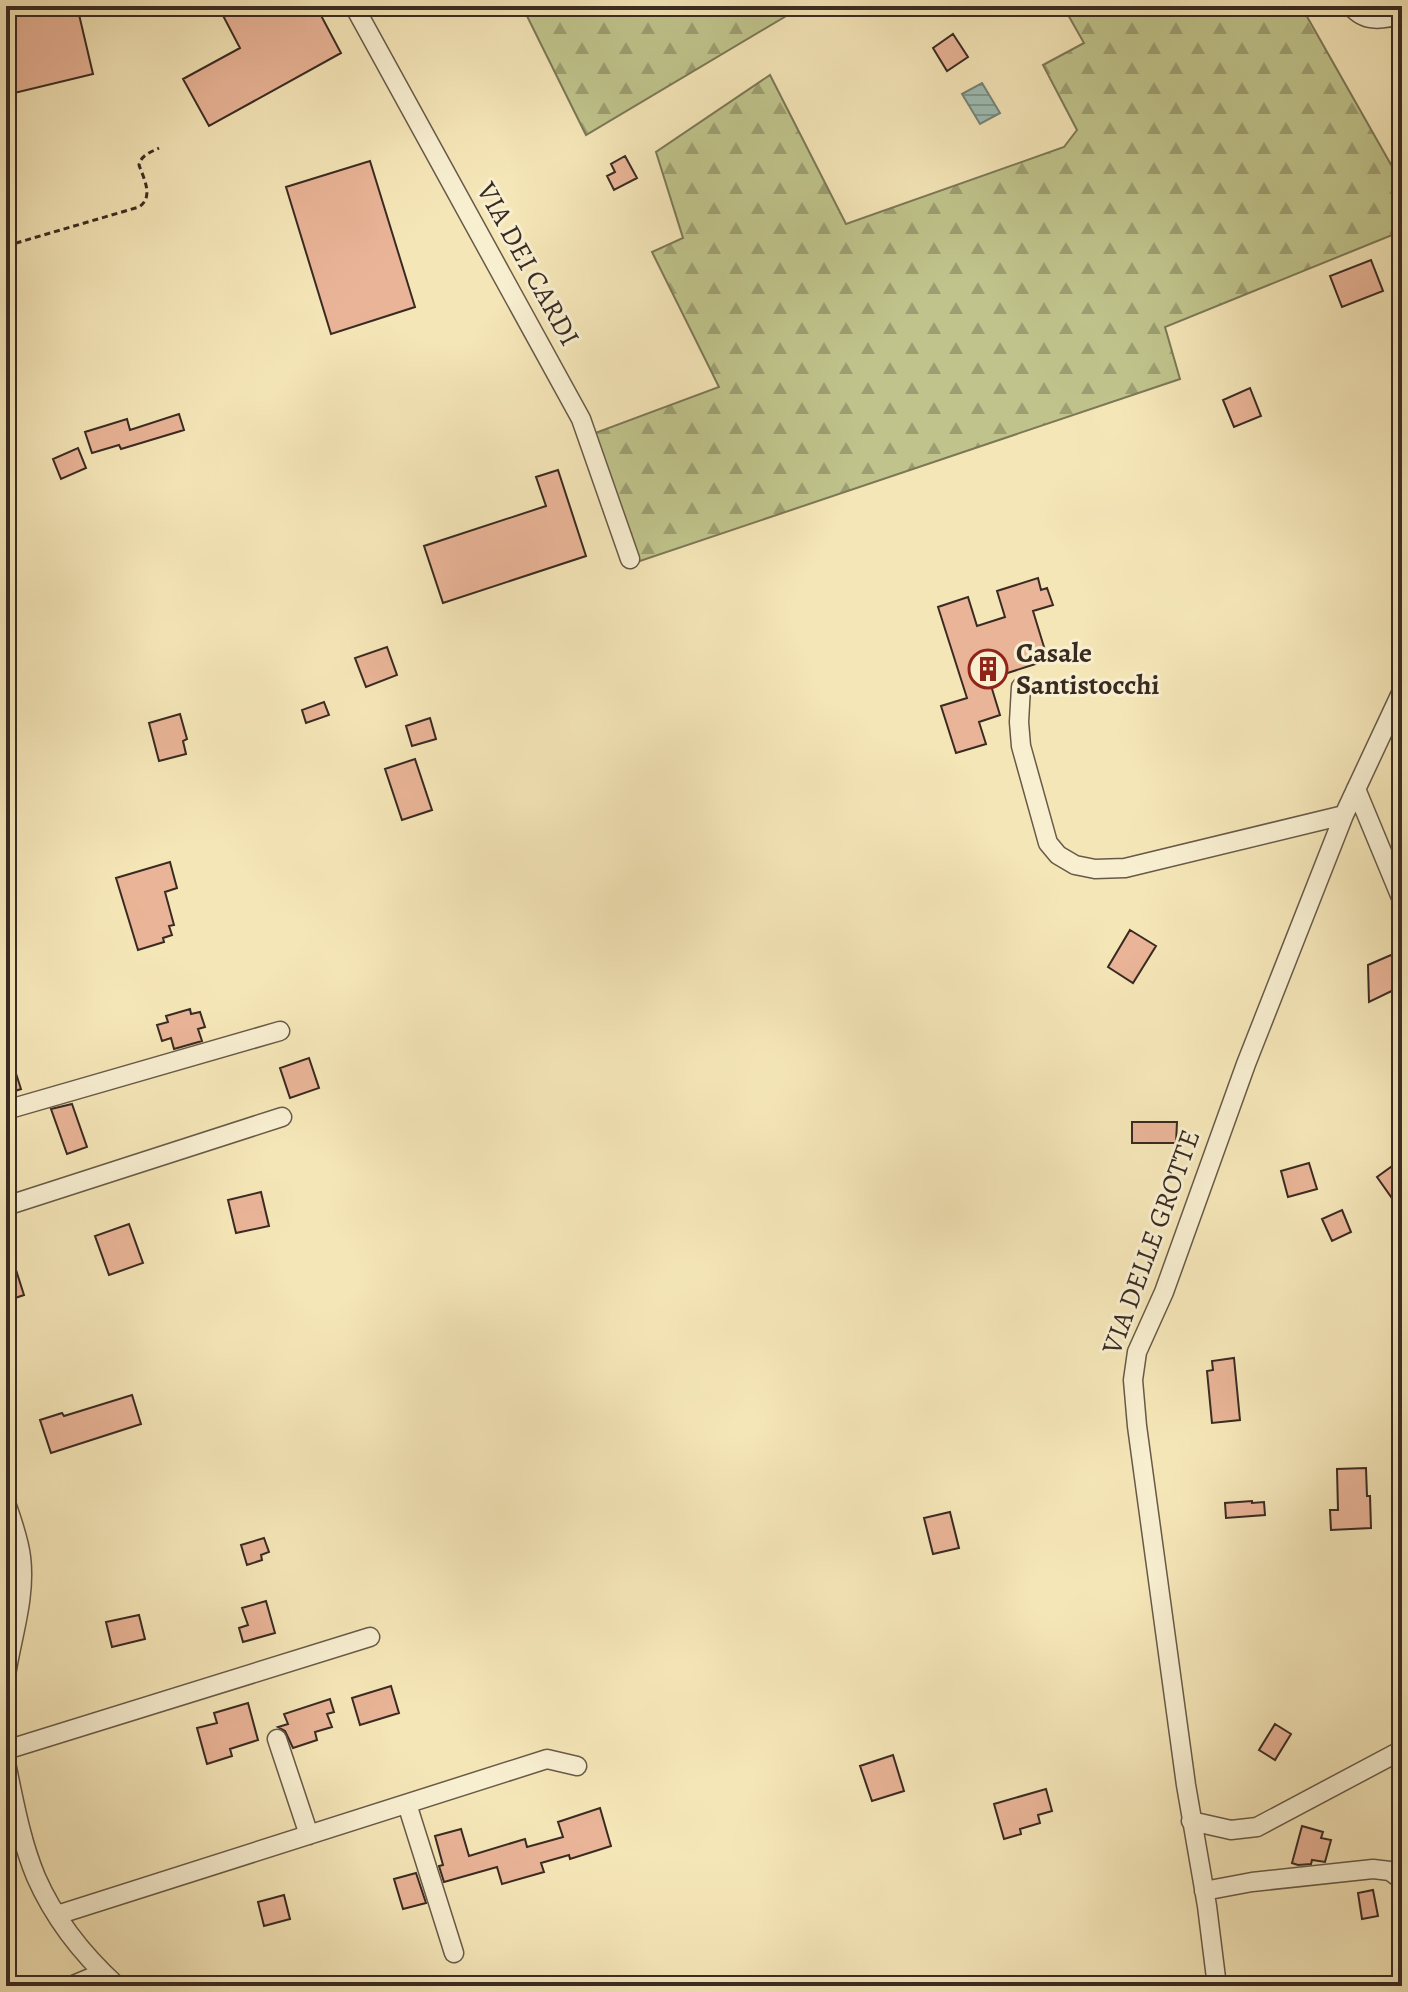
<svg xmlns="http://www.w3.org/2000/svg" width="1408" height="1992" font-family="Alegreya,serif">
<defs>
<pattern id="forest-firs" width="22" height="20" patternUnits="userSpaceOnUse" patternTransform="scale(2)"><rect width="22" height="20" fill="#c0c48c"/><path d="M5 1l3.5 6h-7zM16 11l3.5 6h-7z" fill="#9d9f72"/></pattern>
<pattern id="water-rules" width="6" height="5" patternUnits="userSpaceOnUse" patternTransform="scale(2)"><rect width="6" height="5" fill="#9dbeb5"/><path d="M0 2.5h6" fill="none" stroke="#819b93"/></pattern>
</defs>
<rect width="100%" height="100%" fill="#f5e6b8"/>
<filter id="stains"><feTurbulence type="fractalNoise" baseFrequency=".0025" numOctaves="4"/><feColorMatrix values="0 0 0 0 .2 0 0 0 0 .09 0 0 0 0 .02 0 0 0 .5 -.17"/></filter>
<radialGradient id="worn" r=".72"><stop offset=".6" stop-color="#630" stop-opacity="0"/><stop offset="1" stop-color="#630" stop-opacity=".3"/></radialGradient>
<path fill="url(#forest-firs)" stroke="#7c7857" stroke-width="2" d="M522 6H803L586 135Z
M1063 6H1301L1402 184V231L1165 327 1180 379 637 562 595 433 719 387 652 252 683 238 656 152 770 75 846 224 1064 147 1077 130 1043 65 1084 43Z"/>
<path fill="url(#water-rules)" stroke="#75837a" stroke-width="2" d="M982 83 1000 113 980 124 962 94Z"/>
<path fill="#e9b497" stroke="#392b22" stroke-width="2" d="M6 6H77L93 74 6 95Z
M218 6H316L341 53 209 126 183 79 240 48Z
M953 34 968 57 947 71 933 48Z
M625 156 637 178 614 190 607 176 615 172 611 164Z
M370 161 415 307 331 334 286 187Z
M1371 260 1383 291 1342 307 1330 276Z
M1250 388 1261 416 1234 427 1223 400Z
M179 414 184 430 121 449 119 445 92 453 85 432 127 419 130 430Z
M78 448 86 468 61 479 53 459Z
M558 470 586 556 443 603 424 546 546 506 536 477Z
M1038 578 1041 590 1047 588 1053 605 1033 611 1048 660 989 679 1000 715 979 722 986 744 956 753 941 706 967 698 938 607 968 597 977 626 1005 617 997 591Z
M387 647 397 675 366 687 355 658Z
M324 702 329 715 306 723 302 710Z
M180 714 187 739 183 741 186 754 159 761 149 723Z
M430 718 436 739 412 746 406 726Z
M415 759 432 810 402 820 385 769Z
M170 862 177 888 165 892 174 925 169 926 172 935 163 938 164 942 138 950 116 878Z
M1130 930 1156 946 1133 983 1108 967Z
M1391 955 1402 967V986L1369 1002 1368 965Z
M190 1009 191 1014 200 1012 205 1027 198 1029 202 1041 174 1049 171 1038 162 1041 157 1025 168 1022 166 1016Z
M6 1052H9L21 1089 6 1094Z
M309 1058 319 1088 290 1098 280 1068Z
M72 1104 87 1147 67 1154 51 1109Z
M1132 1122H1177L1176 1143H1132Z
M1402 1159V1195L1394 1201 1377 1177Z
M1309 1163 1317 1189 1288 1197 1281 1171Z
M261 1192 269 1226 236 1233 228 1200Z
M1342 1210 1351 1232 1332 1241 1322 1219Z
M129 1224 143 1263 109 1275 95 1236Z
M9 1248 24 1295 6 1301V1249Z
M1234 1358 1240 1420 1212 1423 1207 1371 1213 1370 1212 1361Z
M132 1395 141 1424 51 1453 40 1420 62 1413 64 1416Z
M1366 1468 1367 1496H1370L1371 1528 1331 1530 1330 1510H1338L1337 1469Z
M1252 1501V1503L1264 1502 1265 1515 1226 1518 1225 1503Z
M950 1512 959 1548 933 1554 924 1518Z
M264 1538 269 1552 261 1555 262 1560 247 1565 241 1545Z
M266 1601 275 1633 243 1642 239 1628 248 1625 242 1608Z
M139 1615 145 1639 112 1647 106 1622Z
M391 1686 399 1713 360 1725 352 1698Z
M330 1699 334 1712 327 1714 332 1727 315 1732 317 1740 293 1748 285 1731 278 1727 288 1724 284 1714Z
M248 1703 258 1740 230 1749 232 1756 207 1764 197 1728 217 1723 214 1713Z
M1275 1724 1291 1734 1275 1760 1259 1750Z
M893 1755 904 1791 872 1801 860 1766Z
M1046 1789 1052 1811 1038 1815 1040 1823 1020 1829 1021 1834 1004 1839 994 1804Z
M600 1808 611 1846 570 1859 569 1855 541 1863 544 1872 502 1884 497 1867 444 1882 439 1866 443 1865 435 1836 461 1829 469 1856 525 1839 527 1847 563 1837 558 1822Z
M1302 1826 1323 1832 1321 1838 1331 1840 1325 1862 1312 1860 1311 1864 1298 1865 1292 1863Z
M416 1873 426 1903 403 1909 394 1879Z
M1373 1890 1378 1916 1362 1919 1358 1893Z
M284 1895 290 1919 264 1926 258 1902Z"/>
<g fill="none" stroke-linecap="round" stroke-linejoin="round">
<defs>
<path id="minor" d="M354 6 581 419 630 559
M1351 6C1365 23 1383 20 1402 14
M1021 687 1019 722 1021 746 1048 843 1058 855 1075 865 1095 869 1125 868 1344 815
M1356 789 1402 900
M6 1110 280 1031
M6 1206 282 1117
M6 1503C12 1521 19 1539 21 1557 26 1597 12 1636 6 1675
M277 1739 309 1835
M6 1750 370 1637
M6 1763C14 1801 21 1841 36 1877 54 1918 84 1956 117 1986
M407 1804 454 1953
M1191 1821 1231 1830 1257 1827 1402 1750
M1204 1891 1252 1882 1373 1869 1390 1871 1402 1880
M57 1915 547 1759 577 1766
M71 1986 102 1973
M1217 1986 1207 1906 1186 1785 1137 1426 1133 1380 1137 1352 1164 1292 1246 1064 1344 815 1402 691"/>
</defs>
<use href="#minor" stroke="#685a48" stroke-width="21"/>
<path stroke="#392b22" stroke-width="3" stroke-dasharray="6 4" stroke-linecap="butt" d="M6 246 139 207C154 197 144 179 139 165 141 155 151 152 159 148"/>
<use href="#minor" stroke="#f8efd1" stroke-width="18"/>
</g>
<defs>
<symbol id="building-ring" viewBox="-11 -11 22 22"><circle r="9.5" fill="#f8efd1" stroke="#8f2418" stroke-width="1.5"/><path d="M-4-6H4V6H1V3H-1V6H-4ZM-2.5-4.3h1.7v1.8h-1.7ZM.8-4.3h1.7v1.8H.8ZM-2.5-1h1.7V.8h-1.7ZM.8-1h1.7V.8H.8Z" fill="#8f2418"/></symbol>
</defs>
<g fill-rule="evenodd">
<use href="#building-ring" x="966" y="647" width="44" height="44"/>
</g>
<g text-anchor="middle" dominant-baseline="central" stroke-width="6" stroke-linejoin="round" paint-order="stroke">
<g font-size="28" fill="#392b22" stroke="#f8efd1">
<text transform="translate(528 264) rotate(61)">VIA DEI CARDI</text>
<text transform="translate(1151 1242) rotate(-70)">VIA DELLE GROTTE</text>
</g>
<g font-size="28" font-weight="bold" fill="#392b22" stroke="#f8efd1" text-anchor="start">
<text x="1016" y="653">Casale<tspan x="1016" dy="32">Santistocchi</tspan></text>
</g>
</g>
<rect width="1408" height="1992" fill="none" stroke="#f5e6b8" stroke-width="32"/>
<rect x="8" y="8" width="1392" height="1976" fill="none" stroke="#392b22" stroke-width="4"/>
<rect x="16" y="16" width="1376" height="1960" fill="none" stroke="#392b22" stroke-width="2"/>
<rect width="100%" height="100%" filter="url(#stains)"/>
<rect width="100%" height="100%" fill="url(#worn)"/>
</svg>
